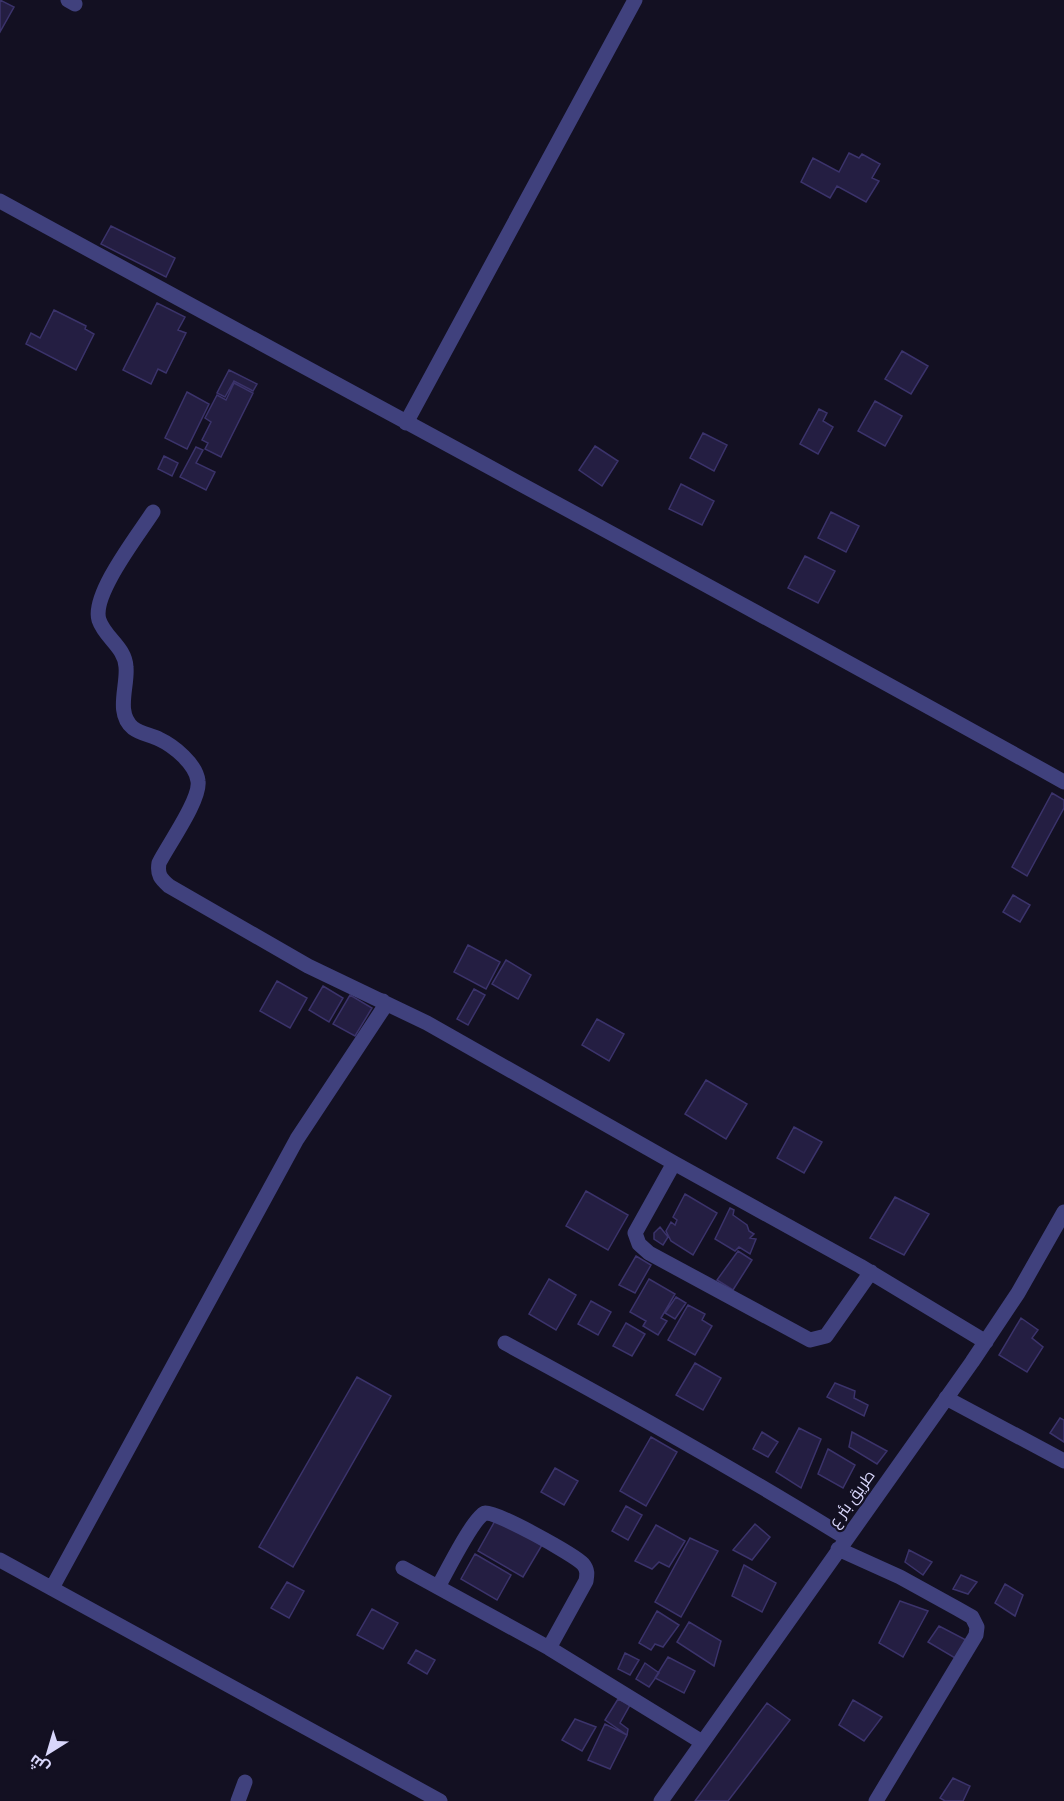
<svg xmlns="http://www.w3.org/2000/svg" width="1064" height="1801" font-family="Signika,Cairo,sans-serif">
<rect width="100%" height="100%" fill="#131022"/>
<path fill="#241e42" stroke="#3b336b" stroke-width="1.5" d="M0 0 14 7 0 32Z
M849 153 859 158 862 154 880 164 872 178 879 181 866 202 837 186 830 198 801 182 813 158 839 172Z
M111 226 175 258 166 277 101 244Z
M157 303 185 317 178 330 186 333 166 373 158 369 151 384 123 370Z
M54 310 86 326 85 329 94 334 76 370 26 344 31 333 40 338Z
M902 351 928 366 911 394 885 379Z
M229 370 257 384 253 391 234 381 225 397 217 393Z
M234 383 253 393 221 457 205 449 208 443 202 440 211 422 205 418 217 395 226 400Z
M187 392 209 404 187 449 165 438Z
M875 401 902 416 885 446 858 431Z
M819 409 827 413 823 421 833 427 818 454 800 444Z
M703 433 727 445 714 471 690 458Z
M595 446 618 461 602 486 579 470Z
M196 447 203 450 196 463 215 472 206 490 180 477Z
M164 456 178 463 172 476 158 469Z
M681 484 714 501 702 525 669 509Z
M831 512 859 526 846 552 818 538Z
M805 556 835 571 818 603 788 588Z
M1052 793 1064 800V808L1027 876 1012 867Z
M1013 895 1030 905 1020 922 1003 912Z
M468 945 500 962 486 989 454 972Z
M506 960 531 975 518 999 492 984Z
M277 981 307 998 290 1028 260 1011Z
M323 986 343 998 329 1022 309 1010Z
M474 989 485 995 468 1025 457 1019Z
M350 995 372 1008 355 1036 333 1024Z
M597 1019 624 1034 609 1061 582 1045Z
M706 1080 747 1104 726 1139 685 1114Z
M794 1127 822 1142 804 1173 777 1158Z
M586 1191 628 1215 608 1250 566 1226Z
M685 1194 717 1213 693 1255 671 1241 666 1231 671 1222 675 1225 677 1220 673 1217Z
M895 1197 929 1214 904 1255 870 1238Z
M730 1208 734 1210 733 1215 747 1225 749 1231 754 1234 750 1238 756 1239 750 1254 739 1247 735 1251 715 1239Z
M660 1227 668 1237 663 1245 654 1239V1233Z
M738 1251 752 1260 733 1290 717 1280Z
M636 1256 651 1265 635 1293 619 1285Z
M549 1279 576 1295 556 1330 529 1314Z
M649 1279 675 1294 661 1318 667 1321 658 1335 643 1326 646 1321 630 1312Z
M676 1297 686 1303 675 1319 665 1313Z
M591 1301 611 1312 598 1335 578 1324Z
M688 1305 705 1314 702 1320 712 1326 695 1355 668 1340Z
M1021 1318 1038 1330 1032 1338 1043 1347 1027 1372 999 1355Z
M626 1323 645 1334 632 1356 613 1346Z
M695 1363 721 1378 703 1410 676 1395Z
M357 1377 391 1396 293 1567 259 1547Z
M835 1383 855 1391 854 1398 868 1405 864 1416 827 1397Z
M1060 1418 1064 1420V1442L1050 1433Z
M799 1428 821 1439 801 1488 776 1472Z
M762 1432 778 1442 768 1457 753 1449Z
M852 1432 887 1451 877 1464 849 1447Z
M651 1437 677 1452 646 1506 620 1491Z
M828 1449 855 1465 843 1488 818 1474Z
M555 1468 578 1481 564 1505 541 1492Z
M626 1506 642 1515 628 1540 612 1531Z
M496 1519 542 1545 523 1577 478 1551Z
M755 1524 770 1537 752 1560 733 1550Z
M656 1525 685 1541 669 1567 659 1562 652 1569 635 1561Z
M690 1538 718 1551 681 1617 655 1602Z
M909 1550 932 1562 923 1575 905 1562Z
M475 1554 511 1575 497 1600 461 1579Z
M744 1565 776 1583 762 1612 732 1596Z
M961 1575 977 1582 968 1594 953 1589Z
M287 1582 304 1591 289 1618 271 1608Z
M1005 1584 1023 1595 1015 1616 995 1603Z
M900 1601 928 1611 903 1657 879 1643Z
M372 1609 398 1623 383 1649 357 1635Z
M657 1611 679 1625 663 1647 655 1644 651 1650 639 1643Z
M689 1622 721 1641 714 1666 677 1642Z
M939 1626 966 1640 955 1658 928 1642Z
M416 1650 435 1660 427 1674 408 1663Z
M625 1653 639 1660 630 1675 618 1669Z
M668 1657 695 1671 684 1693 655 1678Z
M645 1663 659 1673 649 1687 636 1679Z
M618 1699 630 1705 620 1723 628 1729 627 1735 605 1720Z
M853 1700 882 1717 864 1741 839 1725Z
M767 1703 790 1720 728 1801H695Z
M575 1719 596 1727 582 1751 562 1740Z
M605 1724 627 1735 610 1769 588 1760Z
M953 1778 970 1786 963 1801H945L940 1798Z"/>
<g fill="none" stroke-linecap="round" stroke-linejoin="round">
<path stroke="#40417d" stroke-width="15" d="M68 0 75 4
M0 201C354 395 711 585 1064 782
M406 423 635 0
M153 512C139 534 91 595 99 620 105 638 125 647 126 667 128 686 115 713 133 728 141 734 151 735 159 739 174 746 196 764 198 781 201 799 168 845 159 863 157 875 161 879 169 886L308 966 427 1023 674 1163 860 1266 986 1342
M674 1163 635 1233 639 1244 649 1253 810 1340 826 1336 871 1272
M505 1343C620 1405 735 1469 846 1538
M946 1398 1064 1461
M838 1549 900 1577 958 1609 972 1617 977 1627 976 1635 876 1801
M0 1560 440 1801
M403 1568 549 1648 702 1742
M438 1587C446 1573 473 1518 485 1513 494 1510 575 1555 583 1564 588 1570 587 1575 586 1581L549 1648
M52 1588 297 1139 383 1009V1001
M238 1801 245 1782
M661 1801 972 1362 1018 1293 1064 1212"/>
</g>
<g text-anchor="middle" dominant-baseline="central" stroke-width="4.5" stroke-linejoin="round" paint-order="stroke">
<g font-size="16" fill="#d8d6fb" stroke="#131022">
<text transform="translate(852 1499) rotate(-54)">طريق بئر ع</text>
</g>
</g>
<g transform="translate(48 1753) rotate(217)" stroke="#131022" stroke-width="4.5" paint-order="stroke">
<path d="M0-4.5L10 22L0 15L-10 22Z" fill="#d8d6fb"/>
<text y="-9" font-size="16" font-weight="bold" text-anchor="middle" fill="#d8d6fb">ش</text>
</g>
</svg>
